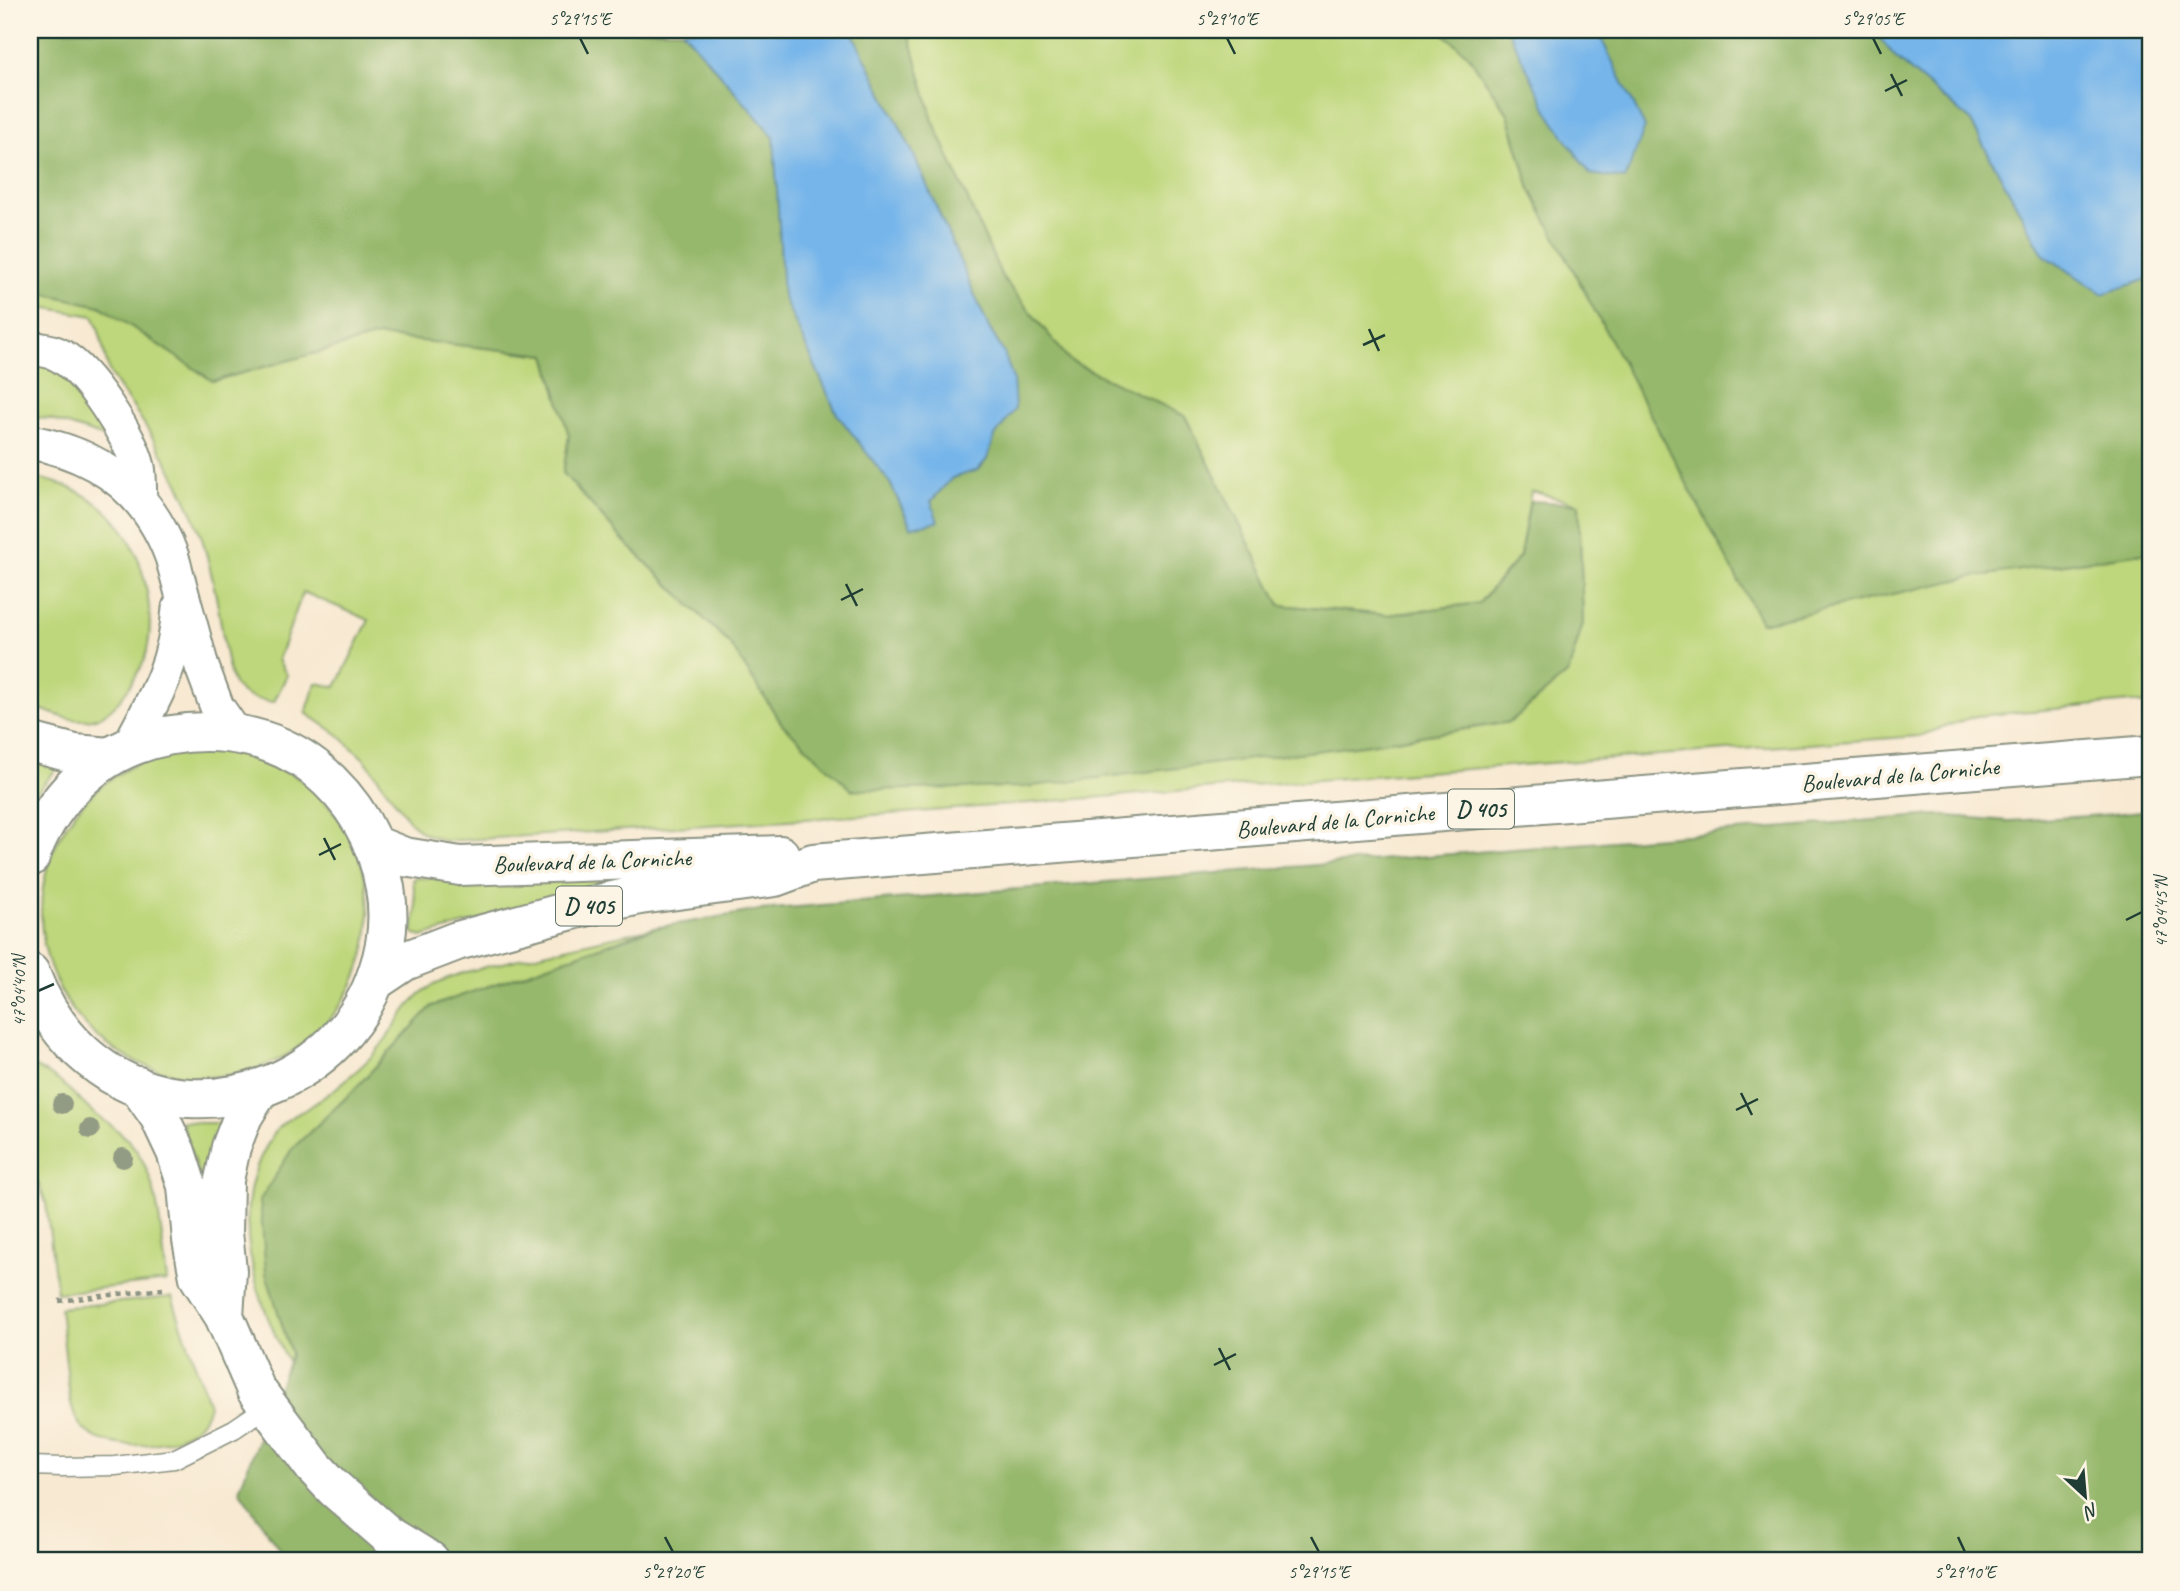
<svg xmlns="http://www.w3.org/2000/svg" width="2180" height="1591" font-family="Caveat,sans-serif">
<rect width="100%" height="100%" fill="#fcf5e5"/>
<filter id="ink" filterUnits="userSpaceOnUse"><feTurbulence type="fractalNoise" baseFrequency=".0143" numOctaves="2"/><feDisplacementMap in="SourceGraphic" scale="14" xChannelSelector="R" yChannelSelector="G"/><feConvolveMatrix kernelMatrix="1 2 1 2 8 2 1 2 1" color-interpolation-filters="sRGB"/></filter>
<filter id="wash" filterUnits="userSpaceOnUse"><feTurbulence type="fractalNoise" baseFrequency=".00686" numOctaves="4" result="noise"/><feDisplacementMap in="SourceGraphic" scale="28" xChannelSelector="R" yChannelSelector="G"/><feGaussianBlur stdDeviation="1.57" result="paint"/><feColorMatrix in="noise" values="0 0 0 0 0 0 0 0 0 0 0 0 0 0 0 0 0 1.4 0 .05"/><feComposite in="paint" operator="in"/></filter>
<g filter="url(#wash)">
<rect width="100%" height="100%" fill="#f8e9d2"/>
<path fill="#bed77c" stroke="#6e8a58" stroke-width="2" d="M908 30H1440L1468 55 1508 114 1530 189 1971 577 2150 552V705L2131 702 1976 716 1919 736 1290 782 905 813 445 841 423 833 411 823 365 760 337 734 306 713 316 683 336 687 369 620 303 592 278 660 287 675 274 702C258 700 241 698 233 682 226 664 224 643 221 624 216 594 210 564 201 535 186 494 163 453 139 416 131 403 120 391 112 377 102 358 104 336 93 316L30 305V293H42L100 306 213 381 378 336 546 355 569 436 563 473 625 542 730 644 782 724 1363 745 1510 722 1568 673 1583 623 1579 504 1531 491 1520 556 1479 603 1387 615 1280 605 1185 416 1070 361 1002 277 933 121Z
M30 360 52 365 87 399 107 438 50 419 30 417Z
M30 477C62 481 97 497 118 523 145 556 158 620 144 661 140 669 135 677 131 684 121 699 110 715 92 719 72 724 48 711 30 705Z
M41 913a164 164 0 1 1 328 0a164 164 0 1 1-328 0Z
M30 757 56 767 54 772 30 800Z
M416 878H618L612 882 421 937 413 933 416 909 413 879Z
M654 928 432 1006 351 1093 292 1149 266 1273 291 1353 288 1362C256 1299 228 1216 265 1149 269 1142 273 1133 279 1127 287 1118 300 1113 310 1107 323 1098 336 1089 348 1078 363 1066 377 1052 388 1036 398 1022 407 1006 420 994 446 973 484 968 515 960 561 949 607 938 654 928Z
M30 1065C57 1075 69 1090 89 1109 101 1120 116 1127 127 1139 160 1172 161 1236 167 1281L57 1293 46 1203 30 1161Z
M181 1121 201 1123H225L214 1177H199Z
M172 1297 209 1405C207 1412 204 1419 199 1424 177 1448 112 1453 87 1432 76 1424 73 1411 70 1399L60 1308Z"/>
<path fill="#96b86c" stroke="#5a7a50" stroke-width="2" d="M30 30H682L774 137 783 296 837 414 890 483 911 527 941 489 952 478 979 470 987 459 995 436 1015 408 1004 353 989 328 913 153 851 30H908L933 121 1002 277 1070 361 1185 416 1280 605 1387 615 1479 603 1520 556 1530 501 1579 504 1583 623 1568 673 1510 722 1363 745 1025 787 852 790 782 724 730 644 625 542 563 473 569 436 546 355 378 336 213 381 100 306 42 293H30Z
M1440 30H1873L1897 59 1970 120 2043 254 2103 294 2150 278V552L1971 577 1761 623 1530 189 1508 114 1468 55Z
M2150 810V1561H287L239 1490 291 1354 266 1273 260 1200 292 1149 351 1093 432 1006 654 928 760 910 1936 815 2009 821 2103 815Z"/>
<path fill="#76b5ea" stroke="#4a798f" stroke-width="2" d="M682 30H851L913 153 989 328 1004 353 1013 379 1015 409 995 436 987 459 978 470 952 478 931 501 938 522 911 527 890 483 837 414 783 296 774 137Z
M1508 30H1597L1645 127 1625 179 1590 174 1549 114Z
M1873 30H2150V278L2103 294 2043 254 1970 120 1897 59Z"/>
</g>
<g filter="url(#ink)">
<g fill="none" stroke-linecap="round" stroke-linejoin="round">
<defs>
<path id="lane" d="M30 1466 62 1467 115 1466 174 1459 234 1429 268 1406"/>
<path id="street" d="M30 349C41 349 51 350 61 356 88 371 131 437 138 467 140 477 139 489 140 499
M30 442C99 454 148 491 172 557L202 667 217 707 235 733
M128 748C155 698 175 666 179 608"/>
<path id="secondary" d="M138 1086 159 1116 176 1152 187 1186 192 1240 199 1277 224 1316 256 1390 314 1467 335 1489 389 1536 430 1561
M224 1316 227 1271 223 1232 224 1180 231 1147 243 1116 259 1090"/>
<path id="primary" d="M30 742 75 754 110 757
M374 845 404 857 460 866 780 855
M30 857C47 808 85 764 135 745 194 723 264 728 315 768 353 799 377 839 385 888 390 916 387 945 378 971 344 1079 209 1133 111 1074 72 1050 46 1015 30 973
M375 981 405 961 457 941 576 909 640 895 775 877 813 863 2150 755"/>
</defs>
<use href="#lane" stroke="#8c9383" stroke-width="21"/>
<use href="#street" stroke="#8c9383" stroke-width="37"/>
<use href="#secondary" stroke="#8c9383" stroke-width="42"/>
<use href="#primary" stroke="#8c9383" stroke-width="42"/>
<path stroke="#8c9383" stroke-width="4.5" stroke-dasharray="5 5" stroke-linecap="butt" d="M59 1301 163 1289"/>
<use href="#lane" stroke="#fff" stroke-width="18"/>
<use href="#street" stroke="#fff" stroke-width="33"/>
<use href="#secondary" stroke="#fff" stroke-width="38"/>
<use href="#primary" stroke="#fff" stroke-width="38"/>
</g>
<g fill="#929b83">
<circle cx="62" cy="1104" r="10"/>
<circle cx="90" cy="1129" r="10"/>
<circle cx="123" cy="1158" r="10"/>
</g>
</g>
<path fill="none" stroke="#1f3d34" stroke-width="2.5" d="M580 38 588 54M1227 38 1235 54M1873 38 1881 54M1891 74 1902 96M1885 91 1907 80M1369 329 1379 351M1363 345 1385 335M846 584 857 606M841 600 863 589M324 838 335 860M319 855 341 844M2126 920 2142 912M38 991 54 984M1741 1093 1752 1115M1736 1110 1758 1099M1219 1348 1230 1370M1214 1365 1236 1354M665 1537 673 1552M1311 1537 1319 1552M1958 1537 1965 1552"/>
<g text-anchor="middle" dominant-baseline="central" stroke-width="7" stroke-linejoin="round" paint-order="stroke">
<g fill="#fcf5e5" stroke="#617469" stroke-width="2">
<rect x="1448" y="789.5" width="66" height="39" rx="5"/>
<rect x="556" y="886.5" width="66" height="39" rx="5"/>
</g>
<g font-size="23" font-weight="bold" fill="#1f3d34">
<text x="1481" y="809">D 405</text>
<text x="589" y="906">D 405</text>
</g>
<g font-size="24" fill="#1f3d34" stroke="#fcf5e5">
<text transform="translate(1900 775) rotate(-5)">Boulevard de la Corniche</text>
<text transform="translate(1335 821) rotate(-5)">Boulevard de la Corniche</text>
<text transform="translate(592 861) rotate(-2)">Boulevard de la Corniche</text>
</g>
</g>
<rect width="2180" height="1591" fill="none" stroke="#fcf5e5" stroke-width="77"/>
<g transform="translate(2085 1496) rotate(154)" stroke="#fcf5e5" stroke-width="5" paint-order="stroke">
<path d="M0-5L12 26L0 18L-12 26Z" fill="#1f3d34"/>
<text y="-10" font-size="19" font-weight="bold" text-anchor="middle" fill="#1f3d34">N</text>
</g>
<rect x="38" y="38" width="2104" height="1514" fill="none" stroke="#1f3d34" stroke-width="2.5"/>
<g font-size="18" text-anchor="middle" fill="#1f3d34">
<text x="580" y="25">5°29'15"E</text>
<text x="1227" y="25">5°29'10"E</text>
<text x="1873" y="25">5°29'05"E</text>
<text transform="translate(2161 912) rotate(-90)" y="6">47°04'45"N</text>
<text transform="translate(19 991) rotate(-90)" y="6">47°04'40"N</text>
<text x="673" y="1578">5°29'20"E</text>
<text x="1319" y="1578">5°29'15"E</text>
<text x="1965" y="1578">5°29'10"E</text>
</g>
</svg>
